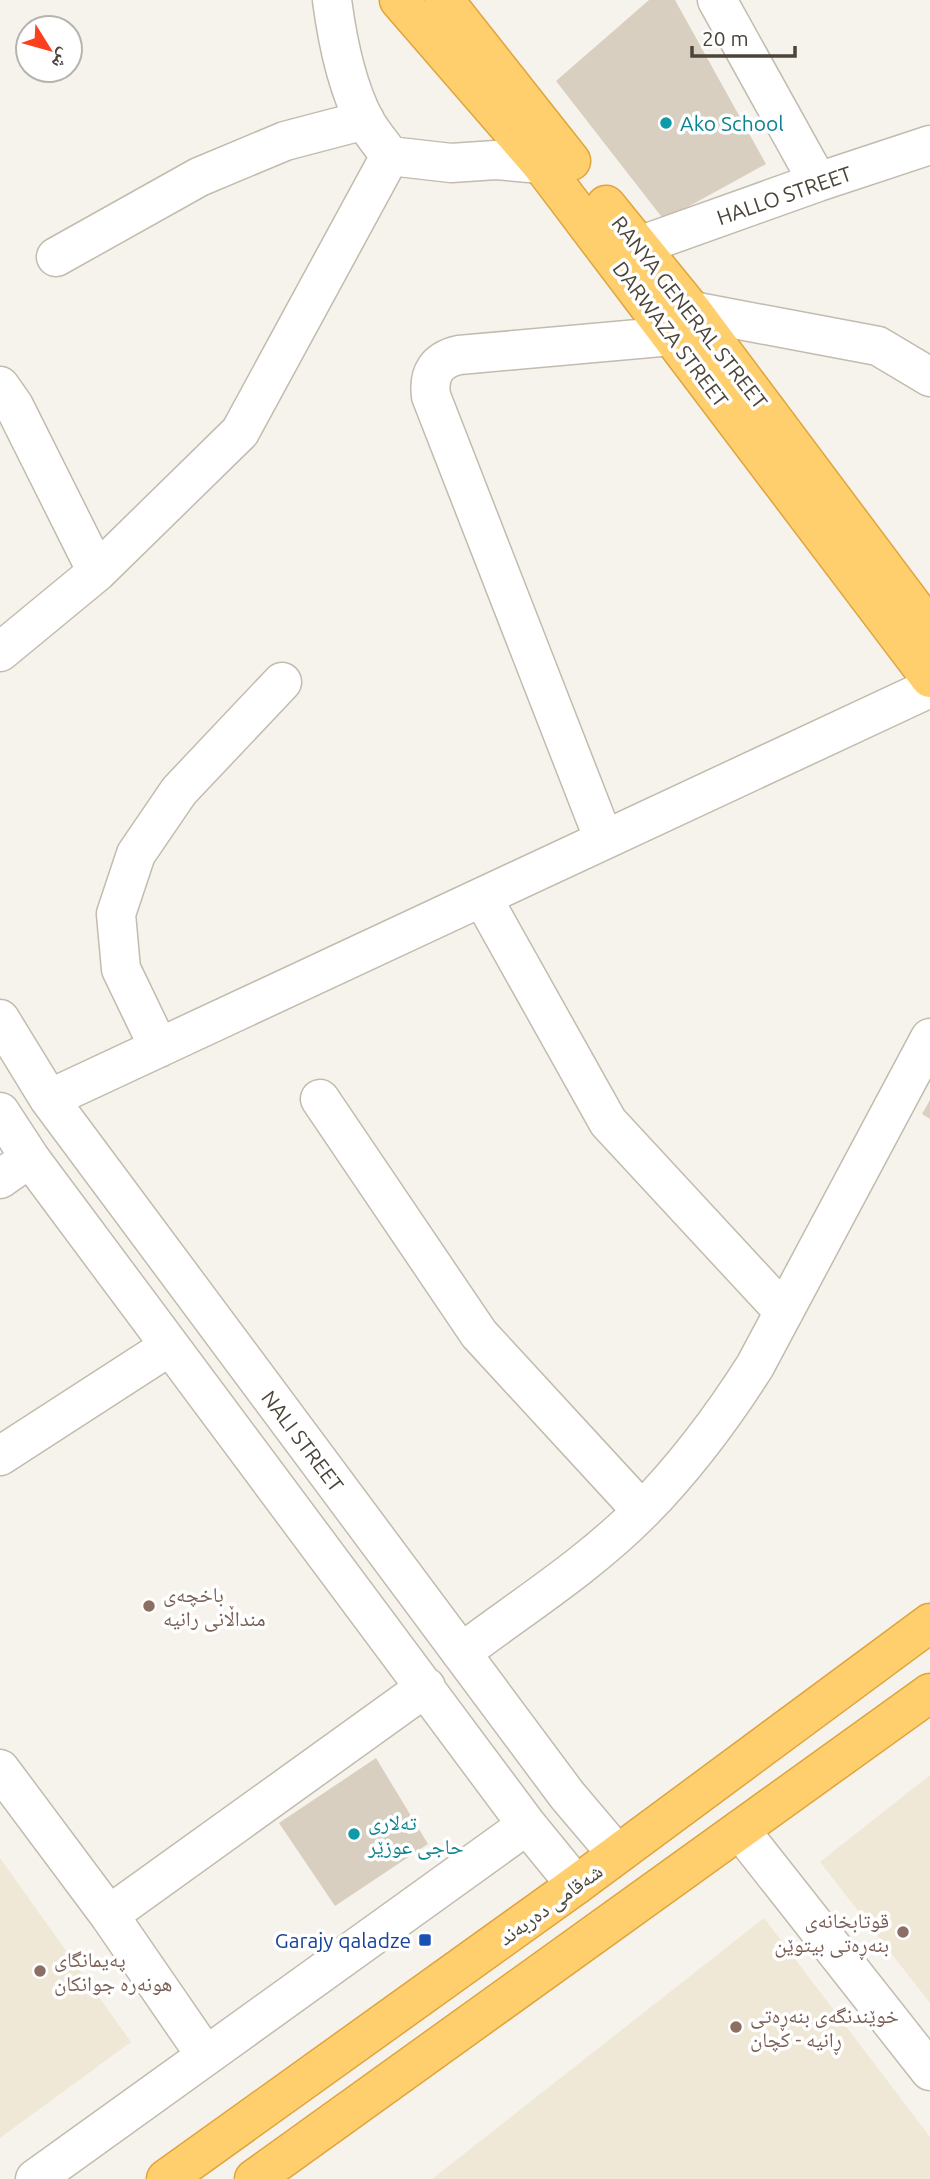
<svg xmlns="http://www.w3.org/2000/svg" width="930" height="2179" font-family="Ubuntu,'Noto Naskh Arabic',sans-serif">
<rect width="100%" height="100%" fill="#f6f3ec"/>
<path fill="#efe8d6" d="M930 1775V2003L820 1862Z
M0 1858 131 2042 0 2138Z
M764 1918 930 2137V2179H432Z"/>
<path fill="#d8cfc1" d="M649 0H675L766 164 664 220 556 81Z
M930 1100V1119L922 1114Z
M376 1758 428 1844 335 1906 279 1823Z"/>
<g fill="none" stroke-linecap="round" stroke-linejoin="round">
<defs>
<path id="minor" d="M332 0C337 38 347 87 365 121 372 133 382 145 390 156L451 163 496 160 541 164
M717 0 818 182
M639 246 818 182 930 145
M56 257 199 177 285 141 365 120
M692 311 878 346 930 377
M0 386 14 406 97 572
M0 652 97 572 240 432 390 156
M604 840 431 396C428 373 437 360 459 355L672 336
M482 897 608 1122 784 1312
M0 1019 49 1099 567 1795 617 1854
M159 1048 121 969 116 914 136 854 179 791 282 682
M49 1099 930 688
M320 1099 479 1334 642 1511
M0 1112 30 1158 527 1825 576 1885
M0 1179 30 1158
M0 1456 170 1346
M461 1653C522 1607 589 1565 643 1510 686 1466 722 1418 755 1366L930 1038
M0 1769 109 1915 206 2056
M740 1830 930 2071
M109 1915 426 1687
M35 2179 527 1825"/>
<path id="highway" d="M399 0 541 164 930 678
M444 0 571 161
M606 205 692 311 930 629
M166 2179 576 1885 930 1623
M254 2179 930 1693"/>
</defs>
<use href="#minor" stroke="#c2bbae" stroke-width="41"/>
<use href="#highway" stroke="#e0a43c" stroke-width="41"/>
<use href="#minor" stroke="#fff" stroke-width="38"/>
<use href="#highway" stroke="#ffcf6e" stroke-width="38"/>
</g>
<g fill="#0f9aa8" stroke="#fff" stroke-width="2.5">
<circle cx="666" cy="123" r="7"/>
<circle cx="354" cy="1834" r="7"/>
</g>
<g fill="#8d6e63" stroke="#fff" stroke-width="2.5">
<circle cx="149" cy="1606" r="7"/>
<circle cx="903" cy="1932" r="7"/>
<circle cx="40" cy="1971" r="7"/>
<circle cx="736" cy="2027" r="7"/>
</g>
<rect fill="#1a4fb4" stroke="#fff" stroke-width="2.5" x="418" y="1933" width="14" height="14" rx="3.5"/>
<g text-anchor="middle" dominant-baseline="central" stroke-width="7" stroke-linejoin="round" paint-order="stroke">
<g font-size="21" fill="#0d838f" stroke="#fff" text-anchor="start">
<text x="680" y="123">Ako School</text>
<text x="368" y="1822">تەلاری<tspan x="368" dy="24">حاجی عوزێر</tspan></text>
</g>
<g font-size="21" fill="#4b4439" stroke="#fff">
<text transform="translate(784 195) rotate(-19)">HALLO STREET</text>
<text transform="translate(690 312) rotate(52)">RANYA GENERAL STREET</text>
<text transform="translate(671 334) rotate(53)">DARWAZA STREET</text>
<text transform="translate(303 1441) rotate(53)">NALI STREET</text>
<text transform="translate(550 1904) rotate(-36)">شەقامی دەربەند</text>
</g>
<g font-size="21" fill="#785e54" stroke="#fff" text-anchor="start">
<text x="163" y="1594">باخچەی<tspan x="163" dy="24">منداڵانی رانیە</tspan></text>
<text x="889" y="1920" text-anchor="end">قوتابخانەی<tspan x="889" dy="24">بنەڕەتی بیتوێن</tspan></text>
<text x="54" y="1959">پەیمانگای<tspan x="54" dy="24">هونەرە جوانکان</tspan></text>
<text x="750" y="2015">خوێندنگەی بنەڕەتی<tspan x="750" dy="24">ڕانیە - کچان</tspan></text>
</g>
<g font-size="21" fill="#164399" stroke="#fff" text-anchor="end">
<text x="411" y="1940">Garajy qaladze</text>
</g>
</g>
<g transform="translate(49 49) rotate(127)"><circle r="33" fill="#ffffff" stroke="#b7b4b0" stroke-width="2"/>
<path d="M0-5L12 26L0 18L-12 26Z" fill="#fc3f1d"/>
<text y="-10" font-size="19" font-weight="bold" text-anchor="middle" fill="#4b4439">ش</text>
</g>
<path d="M692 46v10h103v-10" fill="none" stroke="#4b4439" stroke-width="3.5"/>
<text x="702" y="46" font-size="21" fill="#4b4439" stroke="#ffffff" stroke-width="5" paint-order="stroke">20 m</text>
</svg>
